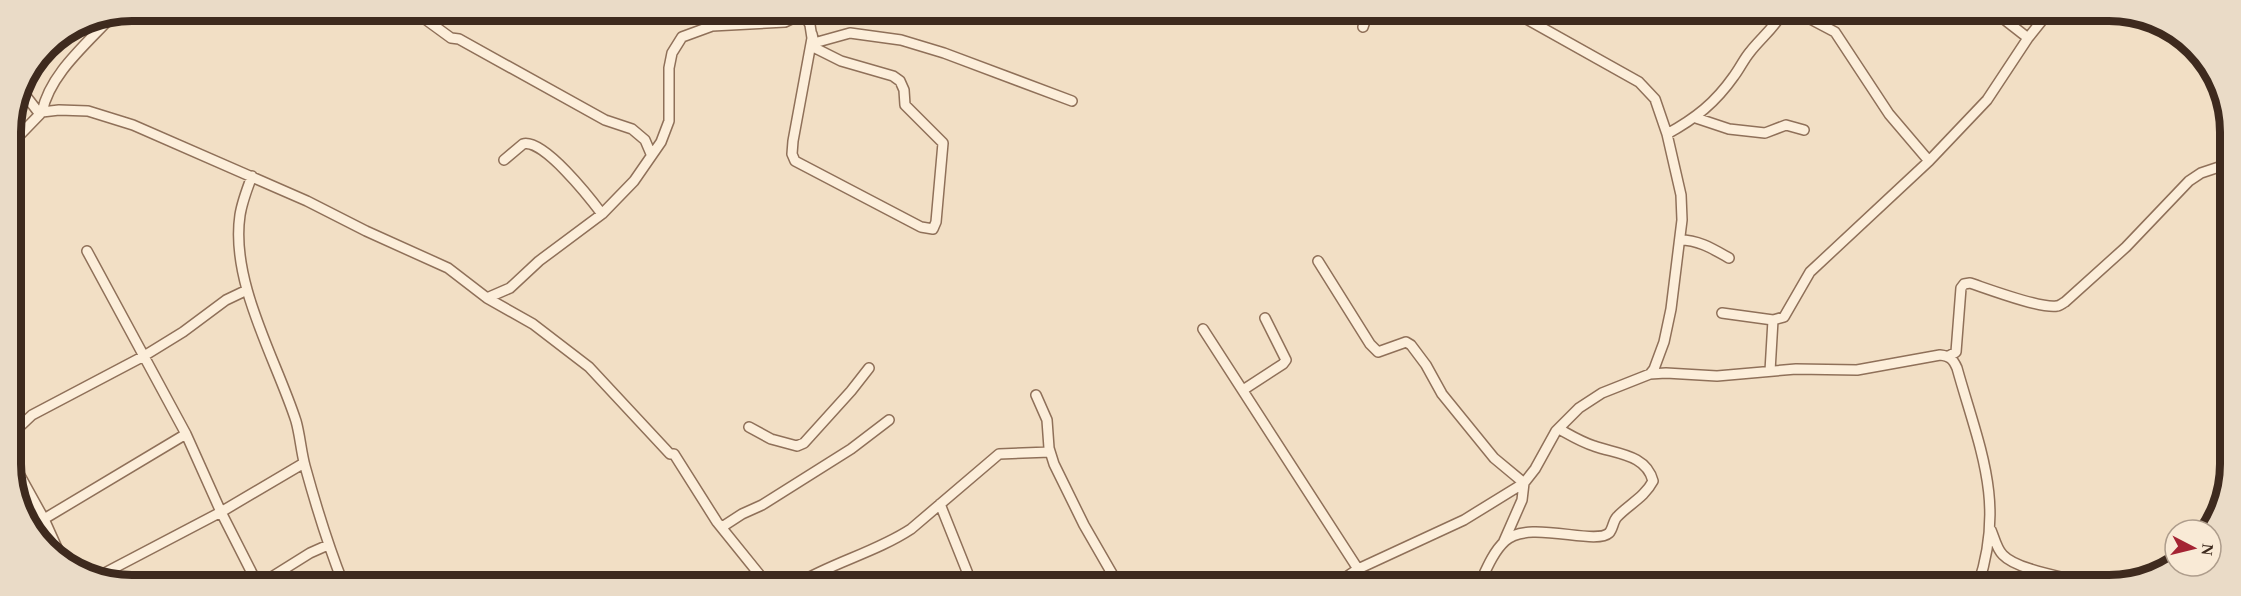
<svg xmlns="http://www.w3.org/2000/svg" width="2241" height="596" font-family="'Times New Roman',serif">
<rect width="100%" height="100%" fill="#f2dfc5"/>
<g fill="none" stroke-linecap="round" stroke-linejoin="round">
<defs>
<path id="minor" d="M414 11 451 38 459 39 605 120 632 129 645 140 651 154
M804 13 810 25 812 38 793 141 792 154 795 161 921 227 933 229 936 222 943 143 905 105 904 90 900 81 893 76 841 61 815 48 812 34
M1799 13 1835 32 1889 114 1929 161
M1363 27 1368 12
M2028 38 2048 13
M814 43 850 33 901 40 944 53 1072 101
M19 87 39 113
M42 112C50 73 88 43 114 14
M1696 118 1729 129 1765 133 1786 125 1804 130
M1667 134C1696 118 1715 103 1734 76 1740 68 1744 59 1750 52 1761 38 1774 28 1783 12
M11 144 42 112 59 110 88 111 133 125 307 201 366 231 448 268 487 298 533 324 589 367 670 454H674L717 522 767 584
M504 160 523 144C543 138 590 198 602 214
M252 176C247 189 242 202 240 215 230 282 276 359 296 421 300 435 301 451 305 466 316 506 328 545 343 583
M1680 240C1699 240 1713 249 1729 258
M87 251 186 434 221 512 257 583
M1318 261 1370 344 1378 352 1406 342 1411 345 1426 365 1442 394 1494 458 1524 483 1522 500 1504 541
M487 298 510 288 539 261 602 214 634 181 661 142 669 121V68L672 53 682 37 712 26 785 22 804 13 803 11
M1722 313 1773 320
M1203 329 1358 569
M1949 356 1956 352 1961 288 1964 284 1970 283C1988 289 2041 309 2057 306 2059 306 2063 303 2065 302L2126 247 2189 181 2201 173 2228 164
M1770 371 1773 320 1784 317 1810 272 1929 161 1987 100 2028 38 1996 13
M1650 374 1666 373 1717 376 1796 369 1857 370 1940 355C1950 356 1953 359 1957 368 1979 447 2006 502 1978 585
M1243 390 1283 364 1286 360 1265 318
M1036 395 1047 420 1049 448 1054 464 1084 525 1118 584
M749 427 771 439 797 446 804 443 851 391 869 368
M13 433 32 415 144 356 183 332 226 300 247 290
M13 463 44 519 62 559
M940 504 972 584
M32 524 44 519 186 434
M722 527 742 514 762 505 851 449 889 420
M1991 530C1994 537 1997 550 2003 555 2018 571 2072 578 2092 585
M97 577 221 512 304 463
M262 583 310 553 328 545
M797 584C834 562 876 552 911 529L999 454 1050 452
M1336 584 1358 569 1464 520 1524 483 1535 469 1556 431 1579 408 1602 393 1650 374 1654 369 1664 342 1671 309 1682 220 1681 195 1667 134 1655 99 1639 82 1514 12
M1479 585C1486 570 1493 552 1505 541 1528 519 1595 546 1609 533 1613 529 1613 521 1617 517 1629 504 1644 498 1653 481 1646 454 1616 454 1594 446 1581 442 1570 435 1559 429"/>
</defs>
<use href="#minor" stroke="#8f7059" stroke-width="12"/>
<use href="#minor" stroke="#fceeda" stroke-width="9"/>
</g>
<path d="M0 0H2241V596H0ZM132 21H2109A111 111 0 0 1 2220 132V464A111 111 0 0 1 2109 575H132A111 111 0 0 1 21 464V132A111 111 0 0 1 132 21Z" fill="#eadbc7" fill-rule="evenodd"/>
<path fill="none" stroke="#3e2a1e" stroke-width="8" d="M132 21H2109A111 111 0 0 1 2220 132V464A111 111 0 0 1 2109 575H132A111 111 0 0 1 21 464V132A111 111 0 0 1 132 21Z"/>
<g transform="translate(2193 548) rotate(97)"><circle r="28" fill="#f9ead6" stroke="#ae9d8c" stroke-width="1.5"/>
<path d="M0-4.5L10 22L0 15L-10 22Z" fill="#a42333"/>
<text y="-9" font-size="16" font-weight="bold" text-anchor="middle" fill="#3e2a1e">N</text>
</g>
</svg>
